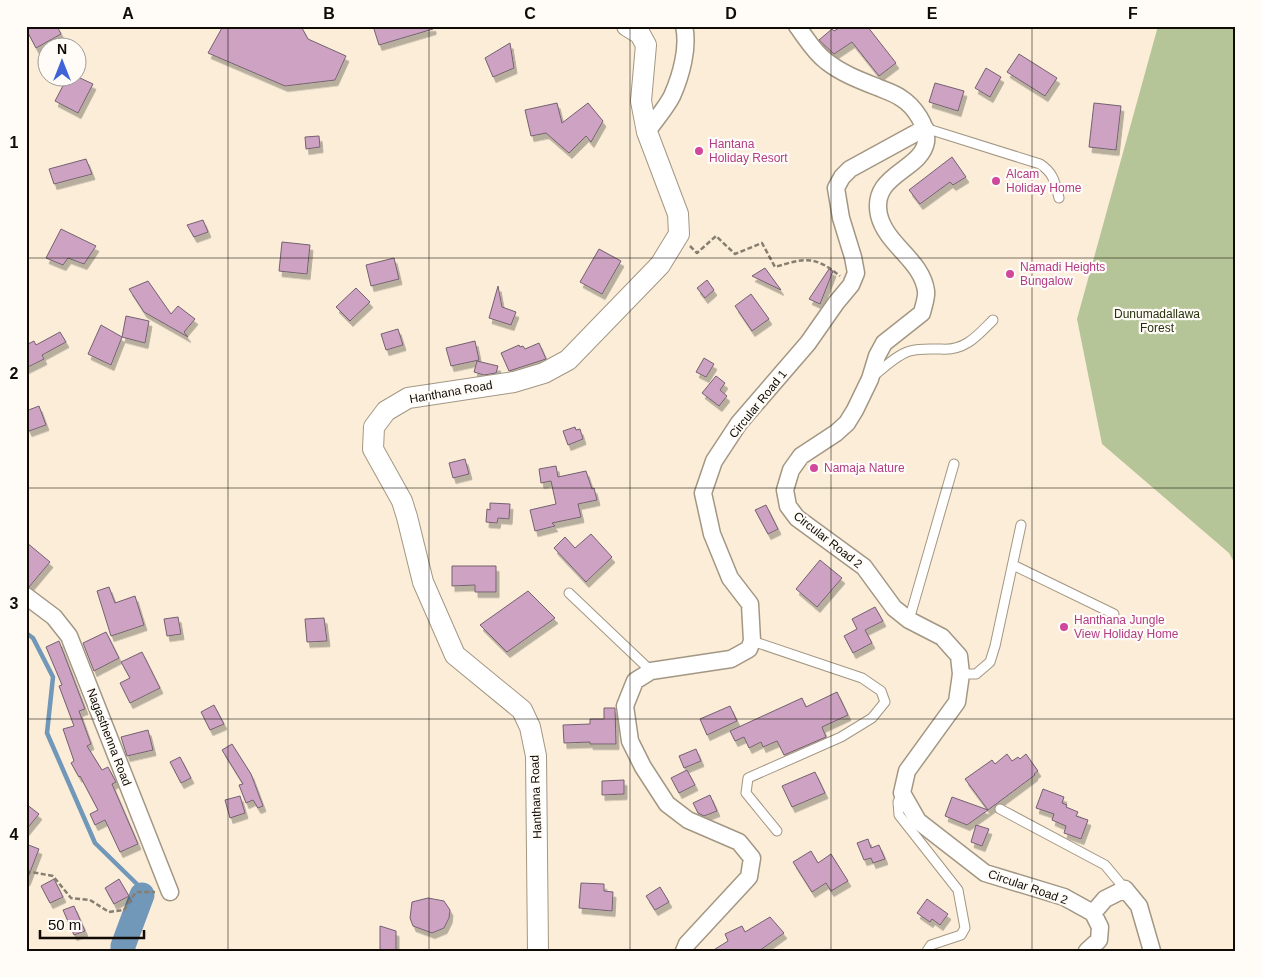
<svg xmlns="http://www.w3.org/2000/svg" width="1261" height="977" font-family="Helvetica,sans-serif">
<defs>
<filter id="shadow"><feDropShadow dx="3" dy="5.5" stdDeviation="0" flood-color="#0004"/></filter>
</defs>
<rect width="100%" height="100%" fill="#fbedd8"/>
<path fill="#b6c597" d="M1158 26H1235V564L1229 553 1102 444 1077 319Z"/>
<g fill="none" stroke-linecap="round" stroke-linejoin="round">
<path stroke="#7197b9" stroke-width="4.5" d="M26 633 33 638 53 677 47 733 95 843 140 887"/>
<path stroke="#7197b9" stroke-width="25" d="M123 951V946L142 895"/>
</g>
<path fill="#cda2c2" stroke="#74616f" filter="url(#shadow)" d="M26 26H57L61 34 36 48 26 29Z
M223 26H297L302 28 308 39 346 56 335 80 285 86 208 53Z
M373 26H433V29L379 45Z
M843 26H867L896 63 879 76 852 42 834 54 819 40 832 29 834 31Z
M510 43 514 68 493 77 485 58Z
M1019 54 1057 78 1045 96 1007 72Z
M986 68 1001 77 990 97 975 88Z
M67 78H80L93 84 78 113 55 101Z
M935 83 964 91 958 111 929 102Z
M557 103 562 123 588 103 603 121 591 142 586 136 569 153 546 133 531 136 525 110Z
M1094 103 1121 106 1116 150 1089 147Z
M319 136 320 147 306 149 305 137Z
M952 157 966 177 953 185 950 182 920 204 909 190Z
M86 159 92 174 54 184 49 169Z
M203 220 208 232 194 237 187 225Z
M61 229 96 246 84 264 68 258 63 265 46 258Z
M282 242 310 245 307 274 279 271Z
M599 249 621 261 602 294 580 282Z
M394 258 399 279 371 286 366 265Z
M765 268 781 290 752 276Z
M829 269 833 271 820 304 809 299Z
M707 280 714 290 705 298 697 288Z
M148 281 171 314 178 306 195 319 184 332 188 337 144 312 129 289Z
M498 286 502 307 516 312 511 325 489 318Z
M356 288 370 302 350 321 336 307Z
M751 294 769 319 752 331 735 306Z
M126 316 149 321 145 343 122 337Z
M101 325 122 337 111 365 88 354Z
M398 329 403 345 386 350 381 334Z
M60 332 66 342 42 355 44 359 26 368V345L34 341 36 345Z
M475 341 479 360 451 366 446 348Z
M539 343 546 359 509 371 501 353 519 345 520 347 523 346 525 349Z
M704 358 714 364 706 377 696 372Z
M477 361 498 366 496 373 484 375 474 372Z
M716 376 725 383 720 390 727 396 719 406 702 393Z
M39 406 46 425 29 431 26 424V411Z
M575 427 576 430 580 429 583 439 568 445 563 431Z
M465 459 469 474 453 478 449 463Z
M556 466 558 477 586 471 592 489 594 488 597 500 578 504 581 517 552 523 555 526 535 531 530 510 556 504 551 481 541 483 539 469Z
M490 503 510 504 509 519 498 518 497 523 486 522 487 509 490 510Z
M766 505 778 529 768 534 755 510Z
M591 534 612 557 586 582 554 548 565 537 575 548Z
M26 542 50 562 29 587 26 586Z
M820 560 842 578 817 607 796 589Z
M452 566H496V592H475V585L452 586Z
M109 587 115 603 135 596 144 625 111 636 97 591Z
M528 591 555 618 507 652 480 625Z
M875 607 883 621 865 630 872 643 853 653 844 636 857 629 852 619Z
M178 617 181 634 167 636 164 619Z
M324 618 327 641 307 642 305 619Z
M106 632 119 658 94 671 83 643Z
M59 641 85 709 79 711 91 744 87 746 102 770 108 767 116 782 112 784 138 844 120 852 105 820 95 825 90 814 98 810 80 776 79 777 71 763 74 761 63 729 74 726 59 686 62 685 46 647Z
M142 652 160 688 130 703 120 683 130 678 121 662Z
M837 692 848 715 822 727 826 737 784 755 777 741 763 747 761 742 749 748 744 737 735 741 730 731 802 698 806 707Z
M214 705 224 724 210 730 201 712Z
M730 706 737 721 707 735 700 719Z
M604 708H615L616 744H590V742L564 743 563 725 590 724V719H604Z
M148 730 153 750 127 756 121 737Z
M232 744 251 774 263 806 258 808 253 800 246 803 239 785 243 784 222 750Z
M696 749 701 761 684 768 679 756Z
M1007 754 1012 761 1018 757 1020 759 1026 754 1038 771 1034 774 1035 775 988 810 965 779 992 760 995 764Z
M180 757 191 778 181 783 170 762Z
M687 770 695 785 679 793 671 778Z
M815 772 825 793 792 807 782 786Z
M624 780V794L602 795V781Z
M1043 789 1064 797 1062 803 1067 805 1066 807 1078 812 1076 816 1088 820 1081 839 1064 833 1066 826 1052 820 1054 814 1036 808Z
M710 795 717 811 704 816 698 813 693 803Z
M240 796 245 813 230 818 225 800Z
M952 797 988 810 967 825 945 816Z
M26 804 39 814 26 830Z
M976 825 989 829 982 846 971 842Z
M868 839 871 848 879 845 885 859 873 863 871 858 864 860 857 843Z
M26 844 39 849 27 880H26Z
M811 851 818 863 831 854 848 881 831 891 826 883 812 892 793 862Z
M54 879 63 897 50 903 41 886Z
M119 879 129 896 114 904 105 888Z
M581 883 604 884V891L613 892 612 911 579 908Z
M660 887 669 902 655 910 646 896Z
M428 898 444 901 450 910 449 918 444 928 432 933 413 926 410 918 412 902Z
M927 899 948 914 940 925 932 919 930 922 917 913Z
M74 906 85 931 74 935 63 910Z
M770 917 784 933 759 951H712L728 941 725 934 742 926 745 932Z
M380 926 396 931V951H380Z"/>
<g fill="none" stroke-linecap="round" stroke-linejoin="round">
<defs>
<path id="service" d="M925 128 1040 164C1054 173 1055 183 1059 198
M872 377C883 369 896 355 910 351 920 348 930 349 941 349 965 351 977 336 993 320
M1013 565 1114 614
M569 593 651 671
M909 620 954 464
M752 641 862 678 881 691 885 702 872 718 841 737 748 778 746 793 777 831
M961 674H976L990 662 995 646 1021 525
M902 793 898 802 899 815 958 890 965 928 961 935 931 945 927 951
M1000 809 1105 865 1125 889"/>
<path id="minor" d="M797 26C806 38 814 52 826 61 841 73 859 80 877 87 884 90 894 93 901 98 914 106 928 126 926 142 921 171 870 174 879 215 886 245 922 260 926 291 927 298 923 307 922 313L884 343 877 356 870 379 855 410 847 423 836 433 801 456 791 470 785 490 788 506 797 518 864 567 894 608 909 620 942 637 959 656 961 674 957 702 907 771 902 793 918 821 985 873 1064 897 1093 913 1100 927 1099 940 1087 951
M647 132C655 120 666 108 672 96 681 76 689 47 684 26
M26 596 54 617 69 636 170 892
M1093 913 1105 899 1125 889 1139 906 1152 951
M684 951 687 944 749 877 752 858 739 842 688 820 667 804 643 767 630 741 625 706 635 681 651 671 731 659 749 649 752 641 750 604 730 578 712 534 703 493 714 461 739 423 808 343 836 303 851 285 856 273 853 257 841 218 836 188 842 177 850 169 925 128"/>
<path id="tertiary" d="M538 951 536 756 530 727 522 710 455 655 423 582 407 517 402 501 373 449 374 427 386 411 408 398 514 382 544 373 568 360 660 265 679 234 678 214 647 132 641 101 646 45 640 34 627 26"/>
</defs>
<use href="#service" stroke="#a39783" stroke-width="11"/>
<use href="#minor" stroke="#a39783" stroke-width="19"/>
<use href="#tertiary" stroke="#a39783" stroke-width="22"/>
<path stroke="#877e70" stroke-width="2.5" stroke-dasharray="5 2.5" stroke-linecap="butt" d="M690 246 697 253 716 236 735 254 762 243 775 267C805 258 814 255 840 276
M26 871 53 876 71 898 90 900 109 912 124 910 136 892H155"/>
<use href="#service" stroke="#fff" stroke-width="9"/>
<use href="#minor" stroke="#fff" stroke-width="16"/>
<use href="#tertiary" stroke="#fff" stroke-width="20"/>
</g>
<path fill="none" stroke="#100b05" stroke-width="1" stroke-opacity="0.55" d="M228 26V951M429 26V951M630 26V951M831 26V951M1032 26V951M26 258H1235M26 488H1235M26 719H1235"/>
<g fill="#d1479c" stroke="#fffcf8" stroke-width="2">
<circle cx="699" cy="151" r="5"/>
<circle cx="996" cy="181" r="5"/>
<circle cx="1010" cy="274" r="5"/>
<circle cx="814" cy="468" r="5"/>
<circle cx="1064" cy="627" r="5"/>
</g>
<g text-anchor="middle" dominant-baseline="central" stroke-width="4.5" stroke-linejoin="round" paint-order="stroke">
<g font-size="12" fill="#b23c85" stroke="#fffcf8" text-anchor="start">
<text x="709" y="144">Hantana<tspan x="709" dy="14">Holiday Resort</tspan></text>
<text x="1006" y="174">Alcam<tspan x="1006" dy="14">Holiday Home</tspan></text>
<text x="1020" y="267">Namadi Heights<tspan x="1020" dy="14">Bungalow</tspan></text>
<text x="824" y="468">Namaja Nature</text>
<text x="1074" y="620">Hanthana Jungle<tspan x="1074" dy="14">View Holiday Home</tspan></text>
</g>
<g font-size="12" fill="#27310d" stroke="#fffcf8">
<text x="1157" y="314">Dunumadallawa<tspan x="1157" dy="14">Forest</tspan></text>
</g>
<g font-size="12" fill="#100b05" stroke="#fffcf8">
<text transform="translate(451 392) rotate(-10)">Hanthana Road</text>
<text transform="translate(758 404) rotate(-51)">Circular Road 1</text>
<text transform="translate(828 540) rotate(38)">Circular Road 2</text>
<text transform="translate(109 737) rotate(69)">Nagasthenna Road</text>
<text transform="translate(536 797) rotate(-92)">Hanthana Road</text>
<text transform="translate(1028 887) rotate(19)">Circular Road 2</text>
</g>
</g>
<rect width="1261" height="977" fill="none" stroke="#fffcf8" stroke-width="55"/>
<g transform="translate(62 62)"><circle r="24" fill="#fffcf8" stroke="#9f9c97"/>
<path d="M0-4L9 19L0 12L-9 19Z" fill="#4064d7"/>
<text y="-8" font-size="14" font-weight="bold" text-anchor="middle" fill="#100b05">N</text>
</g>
<path d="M40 930v8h104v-8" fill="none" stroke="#100b05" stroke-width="2.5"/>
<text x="48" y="930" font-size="15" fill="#100b05" stroke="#fffcf8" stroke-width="4" paint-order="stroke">50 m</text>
<rect x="28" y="28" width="1206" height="922" fill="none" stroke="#100b05" stroke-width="2"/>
<g font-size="16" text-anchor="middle" font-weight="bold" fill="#100b05">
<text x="128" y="19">A</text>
<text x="329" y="19">B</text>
<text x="530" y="19">C</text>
<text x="731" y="19">D</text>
<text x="932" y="19">E</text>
<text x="1133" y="19">F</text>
<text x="14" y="148">1</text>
<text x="14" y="379">2</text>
<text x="14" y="609">3</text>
<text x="14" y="840">4</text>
</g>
</svg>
